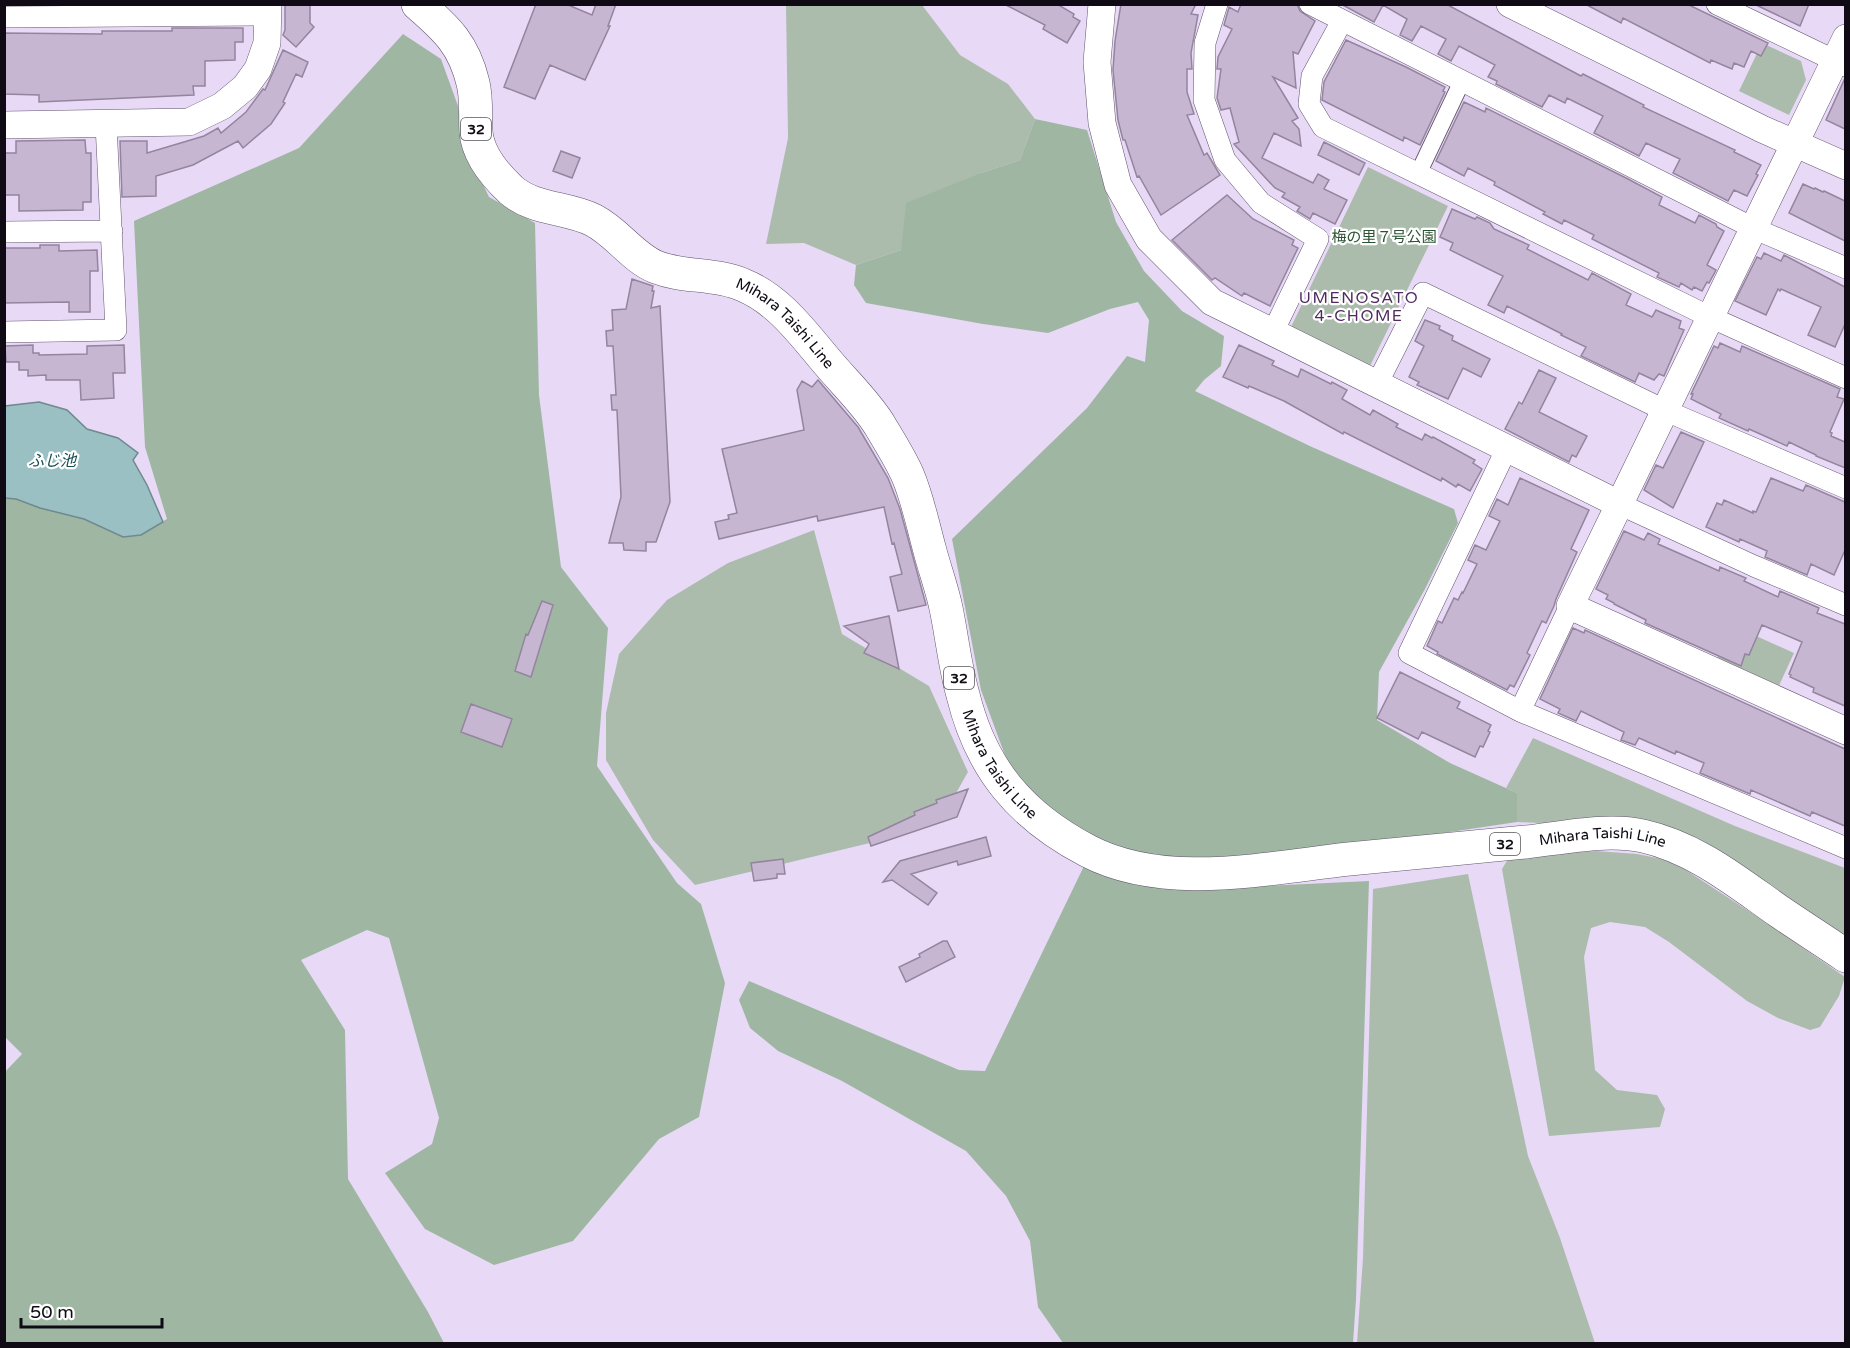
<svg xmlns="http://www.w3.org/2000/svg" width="1850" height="1348" font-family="'Varela Round','Noto Sans JP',sans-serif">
<rect width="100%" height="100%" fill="#e8daf7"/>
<path fill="#abbcad" d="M786 5H922L960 55 1008 84 1035 119 1020 160 981 173 901 250 856 265 804 243 766 244 788 138Z
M1762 43 1801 61 1806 80 1789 115 1739 91Z
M1368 167 1448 206 1370 366 1291 327Z
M814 530 842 634 929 686 968 772 951 802 874 842 695 885 653 840 606 760V713L619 654 667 600 728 563Z
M1732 625 1794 653 1777 690 1715 663Z
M1533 738 1735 826 1845 868V944L1736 869 1582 825 1517 822V793L1506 788Z
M1596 851 1637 854 1672 861 1764 921 1845 977 1839 996 1820 1027 1810 1030 1778 1018 1747 1001 1669 942 1645 927 1610 922 1591 928 1584 957 1595 1070 1617 1090 1657 1095 1665 1109 1660 1127 1549 1136 1502 869 1508 859 1543 853Z
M1468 874 1528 1156 1560 1238 1595 1343H1357L1363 1258 1373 889Z"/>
<path fill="#9fb7a2" d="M403 34 441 59 458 106 468 153 489 197 535 223 539 395 561 567 608 628 597 766 677 883 701 904 725 983 699 1117 659 1139 573 1241 494 1265 425 1229 385 1173 432 1144 439 1118 389 938 367 930 301 960 345 1030 348 1179 428 1312 444 1343H5L4 1073 22 1054 4 1036 5 492 21 493 124 536 147 530 167 519 145 447 134 221 299 148Z
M1035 119 1087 130 1116 222 1144 271 1182 311 1224 336 1221 366 1204 380 1195 391 1312 447 1454 509 1458 523 1425 589 1379 672 1377 720 1450 763 1517 793V822L1376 843 1274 855 1196 859 1128 851 1055 824 1010 769 981 690 952 539 1087 408 1127 356 1145 362 1149 320 1138 302 1110 309 1048 333 983 324 866 303 854 285 856 265 901 250 906 203 981 173 1020 160Z
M1084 866 1120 881 1186 890 1369 881 1356 1299 1353 1343H1063L1038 1307 1030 1241 1006 1196 966 1151 842 1081 778 1051 750 1028 739 1000 749 981 959 1070 985 1071Z"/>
<path fill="#9ac0c4" stroke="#70898f" stroke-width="1.5" d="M39 402 67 410 87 429 118 438 138 453 133 460 147 485 163 522 141 535 123 537 84 519 40 508 16 499 5 498V406Z"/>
<path fill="#c7b6d2" stroke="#94849e" stroke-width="1.5" d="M285 4H310V23L314 27 296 47 283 35 285 30Z
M536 4H566L592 15 596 4H616L608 26H610L585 80 550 65 535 99 504 87Z
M1004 4H1057L1074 14 1073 17 1080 21 1067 43 1043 29 1045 25Z
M1121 4H1196L1191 14 1198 15 1191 53 1192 69H1187V92L1194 114 1187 115 1204 155 1207 153 1220 175 1161 215 1139 176 1137 177 1125 140H1123L1118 120 1113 70 1115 41Z
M1241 4H1297L1300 11 1315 21 1298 54 1293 52 1296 88 1273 77 1298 118 1292 121 1299 129 1301 146 1274 133 1262 158 1313 183 1318 174 1329 180 1324 189 1347 200 1335 224 1313 213 1310 219 1297 211 1300 207 1282 197 1285 193 1275 188 1234 144 1239 142 1230 108 1221 110 1217 98 1221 69H1217L1218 57 1232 29 1224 25 1229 7 1238 12Z
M1341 4H1446L1581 76 1583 74 1644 105 1643 107 1735 150 1734 152 1761 165 1756 174 1758 175 1747 196 1734 190 1728 201 1673 173 1680 159 1646 143 1639 156 1594 133 1603 116 1567 98 1565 103 1549 95 1542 107 1496 84 1497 81 1488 77 1495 65 1459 46 1451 61 1438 54 1446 39 1421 26 1412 41 1400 35 1407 19 1383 5 1374 22Z
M1585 4H1687L1768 43 1761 56 1751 51 1744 67 1734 63 1732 69 1711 60 1710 63 1623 18 1621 23Z
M1754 4H1809L1800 26Z
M172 28H243V42H235V60L205 61V86H193L194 95 39 102V95L4 94V33L102 34V31H172Z
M1346 40 1406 67 1445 87 1443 91 1445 92 1420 145 1404 137 1403 141 1322 100 1324 82Z
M283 50 308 62 302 77 296 74 283 102 285 103 271 124 243 148 238 141 193 165 156 176V196L122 197 120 141H147V153L204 136 218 128 221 133 246 112 263 89 265 90Z
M1845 78V129L1826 120Z
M1464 102 1485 112 1486 108 1628 179 1662 197 1659 205 1695 223 1699 215 1716 224 1717 227 1724 231 1707 265 1716 270 1709 283 1707 282 1702 291 1694 287 1692 290 1681 283 1679 287 1657 277 1659 273 1592 239 1594 235 1564 220 1562 224 1543 214 1545 212 1494 185 1495 182 1468 168 1464 176 1436 161Z
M85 140 86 153H91V202H83V210L19 211V195H4V153H16V141Z
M1324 142 1365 163 1359 175 1318 155Z
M561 151 580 158 572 178 553 171Z
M1803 184 1814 189 1815 188 1823 192 1824 191 1845 201V241L1789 213Z
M1227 195 1253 219 1294 240 1292 245 1298 248 1270 306 1244 293 1242 296 1215 278 1212 280 1172 240Z
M1452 209 1475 219 1477 217 1490 223 1494 229 1529 245 1527 249 1588 280 1592 273 1631 294 1626 305 1652 317 1656 310 1681 321 1679 328 1684 330 1664 376 1659 374 1654 380 1639 373 1635 382 1581 356 1586 347 1561 335 1562 334 1507 306 1504 313 1488 305 1503 276 1450 250 1453 243 1440 237Z
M40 245H59V251L97 250 98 271H90V312H69V302L4 303V248H40Z
M1764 253 1781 261 1784 255 1845 287V324L1835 347 1808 335 1821 307 1781 289 1780 291 1778 289 1766 315 1735 301 1757 257 1761 259Z
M632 279 653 286 652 291H654L651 308 660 306 670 502 656 542H646V551L624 550 623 543H609L621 497 617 410H612L611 395H616L613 346H607L606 331 613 330 612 310 626 309Z
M1425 320 1440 326 1439 329 1453 336 1452 340 1490 359 1481 377 1463 368 1448 399 1417 385 1419 382 1409 377 1424 346 1415 341Z
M1720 343 1740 352 1742 346 1840 389 1837 397 1844 399 1830 432 1832 433 1831 436 1845 442V468L1816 456V455L1789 442 1787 446 1749 429 1748 431 1719 418 1721 414 1691 399 1693 394H1691L1714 346 1718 348Z
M33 345V353H39V355L87 354V346L124 345 125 373H113L114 398 81 400 80 380H46V375L28 376V370H19V362H6L5 346Z
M1239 345 1274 361 1272 365 1298 377 1301 369 1331 384 1332 382 1347 390 1342 399 1370 415 1373 410 1398 424 1396 427 1422 440 1425 434 1432 438 1433 437 1475 460 1473 463 1482 469 1470 491 1458 484 1456 487 1442 478 1441 481 1344 432 1343 434 1284 401 1249 386 1248 388 1223 377Z
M1539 370 1556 378 1539 412 1587 436 1576 457 1572 455 1569 462 1505 429 1519 402 1522 404Z
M818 380 858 427 888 478 900 509 926 605 898 611 890 577 902 574 894 543 892 544 884 507 818 521 817 516 719 539 715 522 729 519 728 515 737 513 722 449 804 430 797 390 802 381 812 387Z
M1681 432 1704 442 1673 508 1644 490 1656 465 1663 468Z
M1520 478 1589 510 1571 549 1577 552 1556 599 1554 606 1546 623 1542 621 1527 653 1530 655 1514 687 1510 685 1507 690 1437 654 1438 652 1427 646 1438 621 1442 623 1454 598 1458 600 1462 592 1463 593 1477 564 1468 560 1475 545 1486 550 1500 521 1489 516 1497 499 1508 505Z
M1771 478 1803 491 1806 485 1845 502V550L1834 575 1811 564 1807 575 1765 557 1767 551 1740 539 1739 542 1706 527 1717 503 1722 505 1724 500 1753 513V511L1756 512Z
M1624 531 1644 540 1648 533 1660 539 1658 544 1719 571 1720 567 1746 578 1744 581 1778 597 1780 591 1819 608 1817 613 1845 624V706L1813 692 1814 688 1790 677 1791 675 1789 674 1802 642 1762 625 1749 655 1745 654 1741 666 1645 623 1646 620 1614 604V603L1606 599 1608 595 1596 589Z
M542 601 553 605 531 677 515 671 526 634 528 635Z
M889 616 899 669 864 653 869 644 844 626Z
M1573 628 1584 633 1585 630 1845 749V826L1812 812 1810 816 1751 790 1750 794 1700 773 1704 763 1676 751 1675 754 1639 738 1635 745 1621 740 1624 732 1581 711 1576 721 1558 713 1560 709 1540 699Z
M1400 672 1460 702 1457 708 1491 725 1488 731 1490 732 1483 747 1480 746 1475 757 1422 732 1418 739 1377 718Z
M471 704 512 719 502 747 461 732Z
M968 789 957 817 871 846 868 837 915 815 914 812 937 803 936 800Z
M986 837 991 856 958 865 957 861 911 874 937 893 928 905 892 880 883 882 900 861Z
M783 859 785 874H777V878L754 881 751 863Z
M943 941H947L955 957 906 982 899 967 920 957 919 954Z"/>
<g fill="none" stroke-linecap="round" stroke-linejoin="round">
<defs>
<path id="pedestrian" d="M1418 174 1462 81"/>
<path id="minor" d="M1217 4 1205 43 1204 100 1225 160 1261 203 1318 239 1273 332
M1310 4 1753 228 1846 268
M1717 4 1846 66
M4 17 268 15
M1342 21 1312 76 1309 104 1323 127 1710 317 1846 378
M4 232 112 231
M4 332 116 330 106 124
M1377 384 1423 293 1664 410 1846 488
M1507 448 1409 653 1520 711 1846 848
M1619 504 1754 566 1846 605
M1520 711 1570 606"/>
<path id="tertiary" d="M1102 4 1097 62 1102 123 1118 185 1149 239 1212 302 1619 504
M1510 4 1762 129 1846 166
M1846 38 1570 606 1846 731
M4 125 189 122 222 106 245 87 258 69 267 43 268 4"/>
<g id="primary">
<path id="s1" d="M418 4C447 29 464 45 473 83 477 99 475 116 476 132 478 155 495 175 511 190 534 210 567 207 593 220 617 232 632 257 656 267 684 278 716 273 743 285 780 300 804 335 829 364 846 384 865 402 879 424 889 441 900 458 908 476 918 500 923 526 930 551 935 570 942 589 946 608 952 637 955 667 963 695 981 769 1021 816 1088 851 1165 891 1267 868 1349 859 1408 853 1467 848 1526 842 1562 838 1607 828 1643 836 1696 848 1737 882 1780 912 1802 927 1824 941 1846 956"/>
</g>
</defs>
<use href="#pedestrian" stroke="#62556e" stroke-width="18"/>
<use href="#minor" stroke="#62556e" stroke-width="22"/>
<use href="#tertiary" stroke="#62556e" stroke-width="28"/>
<use href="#primary" stroke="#62556e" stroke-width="34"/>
<use href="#pedestrian" stroke="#fff" stroke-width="16"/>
<use href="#minor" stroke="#fff" stroke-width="21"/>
<use href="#tertiary" stroke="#fff" stroke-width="27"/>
<use href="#primary" stroke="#fff" stroke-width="33"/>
</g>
<g text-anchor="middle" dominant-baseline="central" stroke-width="4.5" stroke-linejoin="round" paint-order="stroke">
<g fill="#fff" stroke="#57545a" stroke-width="1.5">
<rect x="461" y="118" width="30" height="22" rx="4.5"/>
<rect x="944" y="667" width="30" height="22" rx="4.5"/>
<rect x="1490" y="833" width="30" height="22" rx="4.5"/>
</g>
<g font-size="14" font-weight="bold" fill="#0f0a14">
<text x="476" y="129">32</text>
<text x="959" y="678">32</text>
<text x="1505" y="844">32</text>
</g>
<g font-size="15" fill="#2b5333" stroke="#fff">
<text x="1384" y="237">梅の里７号公園</text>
</g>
<g font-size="15" fill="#0f0a14" stroke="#fff">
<text stroke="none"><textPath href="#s1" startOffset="530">Mihara Taishi Line</textPath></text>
<text stroke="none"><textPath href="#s1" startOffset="1034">Mihara Taishi Line</textPath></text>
<text stroke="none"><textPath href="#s1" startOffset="1682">Mihara Taishi Line</textPath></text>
</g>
<g font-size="16" letter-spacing="1.5" fill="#502960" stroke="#fff">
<text x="1359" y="298">UMENOSATO<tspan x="1359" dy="18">4-CHOME</tspan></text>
</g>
<g font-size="16" font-style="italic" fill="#174e54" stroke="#fff">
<text x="52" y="461">ふじ池</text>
</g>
</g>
<rect width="1850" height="1348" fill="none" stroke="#0f0a14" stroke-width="12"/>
<path d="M21 1318v9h141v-9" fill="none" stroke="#0f0a14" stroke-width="3"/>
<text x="30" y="1318" font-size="18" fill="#0f0a14" stroke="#ffffff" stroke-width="4.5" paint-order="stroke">50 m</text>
</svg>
